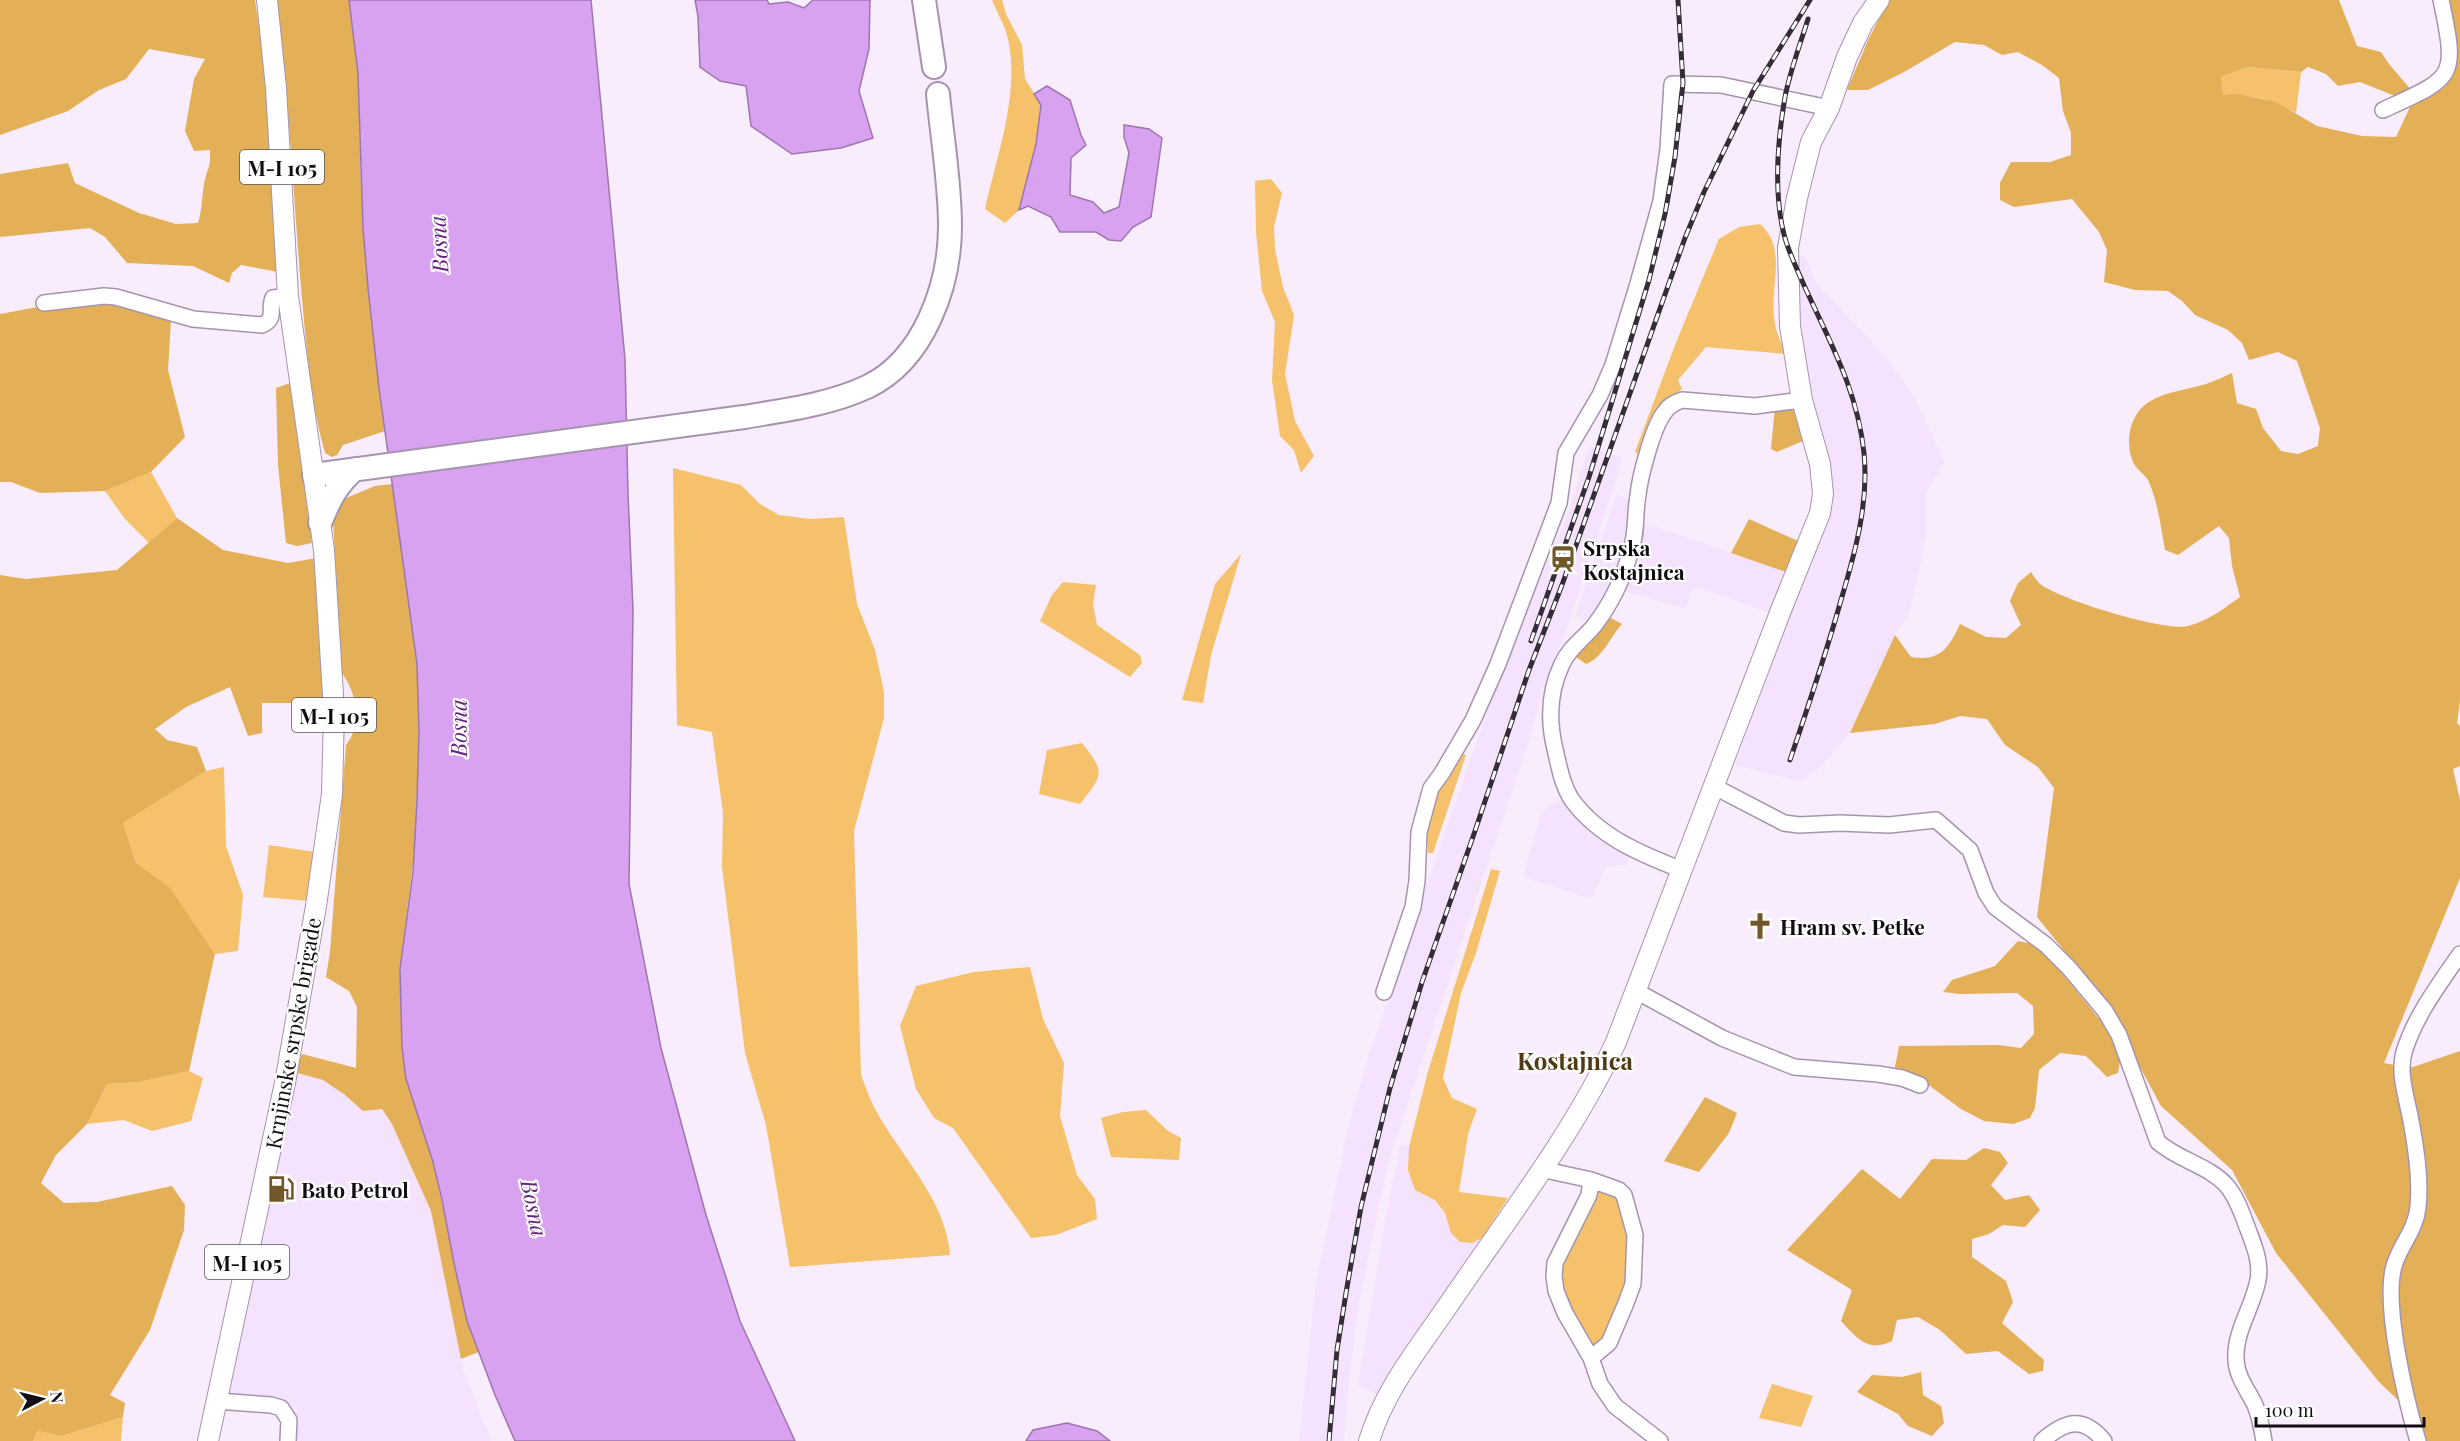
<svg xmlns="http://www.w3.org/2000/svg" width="2460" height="1441" font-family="'Playfair Display',serif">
<rect width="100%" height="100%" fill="#f8ecfd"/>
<path fill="#f5e2fd" d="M1797 255 1806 257 1816 282 1885 356 1912 394 1945 462 1926 493V537L1910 612 1895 635 1850 733 1818 770 1799 781 1735 765 1823 523 1799 355Z
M1589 446 1623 458 1567 628 1545 683 1527 746 1389 1159 1359 1302 1349 1378 1344 1441H1299L1316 1283 1348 1128 1366 1064 1466 772 1510 648 1568 514Z
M1617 494 1634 501 1621 571 1591 623 1575 615Z
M1645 523 1789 573 1775 615 1701 588 1692 589 1686 609 1620 590 1639 553Z
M1564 797 1631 854 1627 865 1606 866 1592 897 1588 898 1523 877 1542 811Z
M294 1072 323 1080 344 1094 382 1109 392 1124 431 1211 464 1373 491 1441H296L297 1416 281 1401 226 1394Z
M1401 1145 1409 1147 1408 1170 1415 1190 1435 1200 1445 1213 1451 1233 1472 1243 1482 1238 1381 1396 1358 1385 1389 1200Z"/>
<path fill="#f5c16a" d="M992 0H1002L1006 14 1022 45 1025 79 1041 104 1036 144 1019 210 1005 223 985 209C997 155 1020 94 1008 39 1005 26 997 12 992 0Z
M2248 67 2301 72 2296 113C2273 100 2249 93 2223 96L2221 77Z
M1271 179 1282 193 1274 227 1275 249 1283 287 1294 315 1285 374 1295 421 1314 456 1301 473 1294 450 1280 436 1272 380 1275 322 1262 291 1256 232 1255 181Z
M1760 224C1789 249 1768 289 1775 323 1776 333 1782 344 1786 354L1706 347 1678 380 1682 389 1666 401 1640 455 1635 452 1675 345 1719 239 1739 227Z
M673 468 741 485 760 504 779 515 810 519 844 517 857 604 875 650 884 692V718L854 831 861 1075C865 1085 868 1095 873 1105 898 1154 946 1198 950 1255L790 1267 766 1125 745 1053 722 867 723 813 712 732 677 725Z
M151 472 177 518 149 543 125 519 105 491Z
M1241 554 1211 655 1203 703 1182 700 1215 584Z
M1063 582 1096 585 1093 604 1097 625 1140 655 1142 663 1130 677 1040 621 1052 595Z
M1082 743C1106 773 1103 775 1080 804L1039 794 1047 750Z
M1461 754 1466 755 1433 853H1428L1427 822 1435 796Z
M224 767 226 846 243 895 238 951 215 954 170 887 136 863 123 823 206 771Z
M269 845 315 852 308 901 263 897Z
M1491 869 1500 871 1476 953 1461 993 1443 1078 1452 1098 1477 1109 1468 1134 1459 1192 1508 1198 1482 1238 1472 1243 1460 1242 1451 1233 1445 1213 1435 1200 1415 1190 1408 1170 1409 1147 1427 1075Z
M1030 967 1043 1019 1064 1063 1060 1116 1077 1175 1095 1199 1097 1219 1056 1235 1031 1238 953 1128 934 1118 916 1089 900 1026 916 986 974 972Z
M189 1071 203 1078 191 1121 152 1131 124 1120 87 1124 107 1084 139 1082Z
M1146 1110 1168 1131 1181 1138 1179 1160 1111 1157 1101 1118 1123 1112Z
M1596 1186 1620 1198 1630 1236 1626 1284 1606 1334 1592 1347C1581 1329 1563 1308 1561 1286 1557 1255 1583 1214 1596 1186Z
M1772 1384 1813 1396 1801 1427 1759 1418Z
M123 1417 121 1441H33L38 1431 62 1436Z"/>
<path fill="#e3af57" d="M0 0H255L265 68 278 272 241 265 232 273 229 283 193 266 127 263 105 237 90 228 0 237V174L68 163 75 183 139 213 176 224 198 223C202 210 202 197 204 184 207 168 211 169 210 150L194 151 185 131 194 79 205 59 149 49 126 79 99 90 68 111 0 135Z
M276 0H349L358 73 361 189 379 388 385 431 343 445 337 455 332 457 325 453C310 400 306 342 301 287 293 191 289 95 276 0Z
M1889 0H2339L2357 46 2381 52 2389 64 2412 91 2395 96 2360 82 2338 86 2326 74 2308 67 2301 72 2248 67 2221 77 2223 95 2239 94 2276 102 2317 126 2362 136 2396 137 2410 107 2445 87 2452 72 2447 0H2460V701L2457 723 2460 726V766L2453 769 2460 800V878L2384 1063 2410 1068 2460 1051V1441H2419L2416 1417 2379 1382 2276 1253 2232 1170 2161 1106 2104 1000 2037 917 2054 788 2038 767 2005 745 1987 719 1960 716 1935 724 1850 733 1895 635 1911 657C1940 662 1949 648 1960 624L1986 637 2006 638 2021 625 2010 601 2018 583 2031 572C2033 575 2036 580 2039 583 2057 599 2165 632 2188 626 2208 621 2223 609 2240 597L2232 566 2229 538 2219 526 2178 555 2165 550C2161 528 2158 503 2149 482 2146 475 2138 471 2134 464 2124 444 2129 414 2149 402 2166 391 2187 390 2206 384 2215 381 2223 377 2232 373L2237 403 2256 409 2263 428 2281 451 2298 454 2318 446 2320 428 2297 361 2278 352 2249 360 2242 343 2228 330 2195 315 2182 301 2168 291 2135 290 2104 282 2107 250 2099 232 2072 199 2014 207 2000 200V183L2011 162H2050L2071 155V133L2063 111 2059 78 2042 65 2018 52 2002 55 1984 45 1955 42 1904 72 1868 90H1847L1868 40Z
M101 302 171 320 168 370 185 437 151 472 105 491 40 493 11 482H0V314L38 307Z
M290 383 312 543 297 546 286 543 278 465 276 388Z
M1795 406 1803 441 1777 452 1771 449 1775 407Z
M392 484 417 664 419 732 415 846 400 969 402 1047 406 1079 433 1162 467 1321 479 1352 461 1359 431 1211 392 1124 382 1109 363 1111 344 1094 323 1080 294 1072 302 1054 356 1068 357 1007 349 991 326 977 330 952 346 745C363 724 357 694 342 673L332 504 375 486Z
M177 518 223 550 288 563 317 558 325 703H262V733L248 736 230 687 186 707 155 729 167 740 197 747 206 771 123 823 136 863 170 887 215 954 189 1071 139 1082 107 1084 87 1124 56 1155 41 1183 64 1203 97 1202 172 1186 185 1205 184 1230 150 1330 110 1395 125 1403 123 1417 62 1436 38 1431 33 1441H0V575L26 579 117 570Z
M1749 519 1798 541 1789 573 1731 553Z
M1607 616 1622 624C1611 636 1602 659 1586 664L1576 657Z
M2018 941 2034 944 2047 955 2104 1025 2121 1056 2118 1073 2107 1077 2086 1056 2060 1053 2039 1070 2035 1108 2030 1118 2013 1124 1984 1121 1961 1109 1922 1080 1894 1072 1899 1046 1998 1045 2021 1048 2034 1034 2033 1006 2017 993 1960 994 1943 992 1952 980 1995 966Z
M1705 1097 1737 1113 1729 1133 1699 1172 1664 1161Z
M1984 1148 2000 1152 2008 1163 1991 1185 2005 1200 2029 1195 2040 1210 2025 1227 2003 1225 1989 1234 1972 1239V1257L2006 1281 2013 1302 2002 1323 2044 1360 2043 1371 2029 1374 1998 1351 1966 1354 1940 1330 1918 1317 1897 1320 1892 1341C1868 1353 1857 1338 1841 1321L1852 1290 1787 1250 1862 1169 1900 1199 1932 1159 1966 1160Z
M1921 1372 1923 1395 1941 1406 1944 1423 1932 1436 1908 1426 1898 1414 1857 1392 1872 1375 1902 1377Z"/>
<path fill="#d9a2f0" stroke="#9e75ae" stroke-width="1.5" d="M349 0H591L625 359 628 494 633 610 629 884 661 1048 706 1215 740 1321 795 1441H515L495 1395 467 1321 454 1263 442 1200 433 1162 406 1079 402 1047 400 969 413 872 417 801 419 732 417 664 379 388 368 288 363 228 358 73Z
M695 0H767L769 4 788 2 804 8 813 0H870L869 49 859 91 873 138 841 148 792 154 751 126 746 86 720 81 700 67 698 16Z
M1047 86 1070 100 1081 135 1086 145 1071 158 1070 195 1093 202 1104 213 1119 207 1129 153 1124 137V125L1149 129 1162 138 1151 217 1133 227 1121 241 1109 240 1096 232H1060L1051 217 1028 206 1019 210 1036 144 1041 105 1034 94Z
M1067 1423 1097 1431 1110 1441H1026L1033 1430Z"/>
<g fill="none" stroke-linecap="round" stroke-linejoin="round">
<defs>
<path id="minor" d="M2383 110C2454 77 2458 80 2441 0
M44 303 104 296 116 297 193 319 262 325C277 319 268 309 273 298L288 296
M1713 786 1784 823 1799 825 1840 823 1889 825 1936 820 1970 850 1986 893 1995 907 2046 945 2069 968 2105 1011 2119 1035 2158 1142C2178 1160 2210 1166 2227 1186 2238 1199 2243 1217 2249 1232 2255 1248 2261 1263 2258 1280 2253 1307 2234 1332 2236 1360 2237 1378 2248 1390 2255 1405 2260 1417 2262 1429 2264 1441
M1682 870C1641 854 1599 837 1572 800 1562 785 1559 766 1555 749 1548 720 1549 691 1562 664 1569 648 1583 639 1594 626 1610 605 1623 579 1630 553 1638 530 1634 517 1638 495 1640 476 1653 427 1664 413 1668 406 1674 403 1682 400L1755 406 1802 400
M1636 991 1722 1038 1794 1067 1878 1074 1902 1078 1920 1085
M1384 992 1413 907 1417 881 1419 832 1431 788 1442 773 1473 720 1498 664 1559 503 1566 453 1600 395 1613 365 1637 287 1661 201 1668 149 1672 84 1721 85 1829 108
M1541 1169 1591 1180 1619 1190 1624 1195 1635 1235 1633 1284 1626 1303 1609 1343 1591 1358
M1591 1180 1589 1195 1555 1263 1554 1276 1556 1291 1565 1313 1591 1358 1600 1384 1615 1406 1660 1441
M217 1401 271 1405 281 1408 289 1420 288 1441
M2042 1441C2065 1421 2083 1415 2104 1441
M2418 1441C2406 1401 2383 1305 2394 1266 2400 1245 2416 1230 2418 1207 2421 1179 2416 1148 2411 1121 2407 1098 2397 1072 2405 1049 2416 1015 2440 983 2460 954"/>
<path id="major" d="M208 1441 285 1083 316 906 332 794 334 711 324 550 288 296 276 88 267 0
M1369 1441C1385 1389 1419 1348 1449 1304 1506 1220 1574 1133 1616 1042L1781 610 1820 513 1823 494 1820 464 1802 400 1790 326 1788 248 1797 198 1811 142 1829 108 1847 57 1863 23 1879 0"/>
<path id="highway" d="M924 0 934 67
M314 475 744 417C785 410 828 405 867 387 924 360 950 285 950 226 950 182 942 137 938 94
M320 523C329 501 337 484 355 469"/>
</defs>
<use href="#minor" stroke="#a694ae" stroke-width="18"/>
<use href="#major" stroke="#a694ae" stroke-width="22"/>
<use href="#highway" stroke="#a694ae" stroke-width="26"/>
<use href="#minor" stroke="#fff" stroke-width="15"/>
<use href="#major" stroke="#fff" stroke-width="20"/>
<use href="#highway" stroke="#fff" stroke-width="22"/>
<defs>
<path id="rail" d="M1531 641 1589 477 1649 280 1665 214 1675 157 1683 83 1678 0
M1790 760C1808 707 1826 654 1841 600 1855 553 1869 503 1864 453 1856 376 1816 320 1789 250 1772 206 1777 143 1785 97 1790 71 1800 45 1808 19
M1329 1441 1337 1350 1346 1293 1361 1207 1390 1088 1422 982 1475 831 1529 670 1562 585 1685 238 1704 192 1753 91 1810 0"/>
</defs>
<use href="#rail" stroke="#342c36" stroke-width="5"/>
<use href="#rail" stroke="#fefefe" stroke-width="3" stroke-dasharray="9" stroke-linecap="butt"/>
</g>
<defs>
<symbol id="station-bare" viewBox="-9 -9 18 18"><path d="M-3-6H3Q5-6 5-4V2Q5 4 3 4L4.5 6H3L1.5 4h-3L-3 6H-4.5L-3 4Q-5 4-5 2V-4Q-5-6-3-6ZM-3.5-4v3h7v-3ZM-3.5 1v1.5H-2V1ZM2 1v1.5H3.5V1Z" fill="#725729" stroke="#fefefe" stroke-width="2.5" paint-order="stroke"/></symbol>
<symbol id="church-bare" viewBox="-9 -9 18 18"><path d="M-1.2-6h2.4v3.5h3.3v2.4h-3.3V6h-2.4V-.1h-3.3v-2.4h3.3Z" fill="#725729" stroke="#fefefe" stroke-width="2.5" paint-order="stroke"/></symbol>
<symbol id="fuel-bare" viewBox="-9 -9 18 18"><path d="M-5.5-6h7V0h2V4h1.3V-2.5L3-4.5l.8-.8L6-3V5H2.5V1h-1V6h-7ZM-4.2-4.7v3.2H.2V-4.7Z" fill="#725729" stroke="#fefefe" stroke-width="2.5" paint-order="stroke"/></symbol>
</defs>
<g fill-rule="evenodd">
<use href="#station-bare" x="1544" y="540" width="38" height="38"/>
<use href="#church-bare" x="1741" y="907" width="38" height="38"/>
<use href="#fuel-bare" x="262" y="1170" width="38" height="38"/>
</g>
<g text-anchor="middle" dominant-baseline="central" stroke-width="4.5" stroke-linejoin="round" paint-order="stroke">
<g fill="#fefefe" stroke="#5a555b" stroke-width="1.5">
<rect x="240" y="150" width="84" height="34" rx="4.5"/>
<rect x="292" y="698" width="84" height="34" rx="4.5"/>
<rect x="205" y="1245" width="84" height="34" rx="4.5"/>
</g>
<g font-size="20" font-weight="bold" fill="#130c15">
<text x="282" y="167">M-I 105</text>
<text x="334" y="715">M-I 105</text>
<text x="247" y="1262">M-I 105</text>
</g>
<g font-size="21" font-weight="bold" fill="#130c15" stroke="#fefefe" text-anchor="start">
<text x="1583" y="547">Srpska<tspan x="1583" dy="24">Kostajnica</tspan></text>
<text x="1780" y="926">Hram sv. Petke</text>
<text x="301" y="1189">Bato Petrol</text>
</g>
<g font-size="21" fill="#130c15" stroke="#fefefe">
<text transform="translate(292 1033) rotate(-80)">Krnjinske srpske brigade</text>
</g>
<g font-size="22" font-style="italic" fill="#66247e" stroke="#fefefe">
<text transform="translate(438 244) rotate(-93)">Bosna</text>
<text transform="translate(458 728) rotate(-90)">Bosna</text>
<text transform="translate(535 1208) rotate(78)">Bosna</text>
</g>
<g font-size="24" font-weight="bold" fill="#4f3a15" stroke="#fefefe">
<text x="1575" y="1060">Kostajnica</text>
</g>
</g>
<g transform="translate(42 1399) rotate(83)" stroke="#fefefe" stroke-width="4.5" paint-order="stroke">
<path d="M0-4.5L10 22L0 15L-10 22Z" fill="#130c15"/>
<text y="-9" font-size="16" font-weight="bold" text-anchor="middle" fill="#130c15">N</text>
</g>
<path d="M2256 1417v9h168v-9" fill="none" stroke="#130c15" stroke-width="3"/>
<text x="2265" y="1417" font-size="18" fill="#130c15" stroke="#fefefe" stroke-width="4.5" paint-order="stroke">100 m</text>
</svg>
